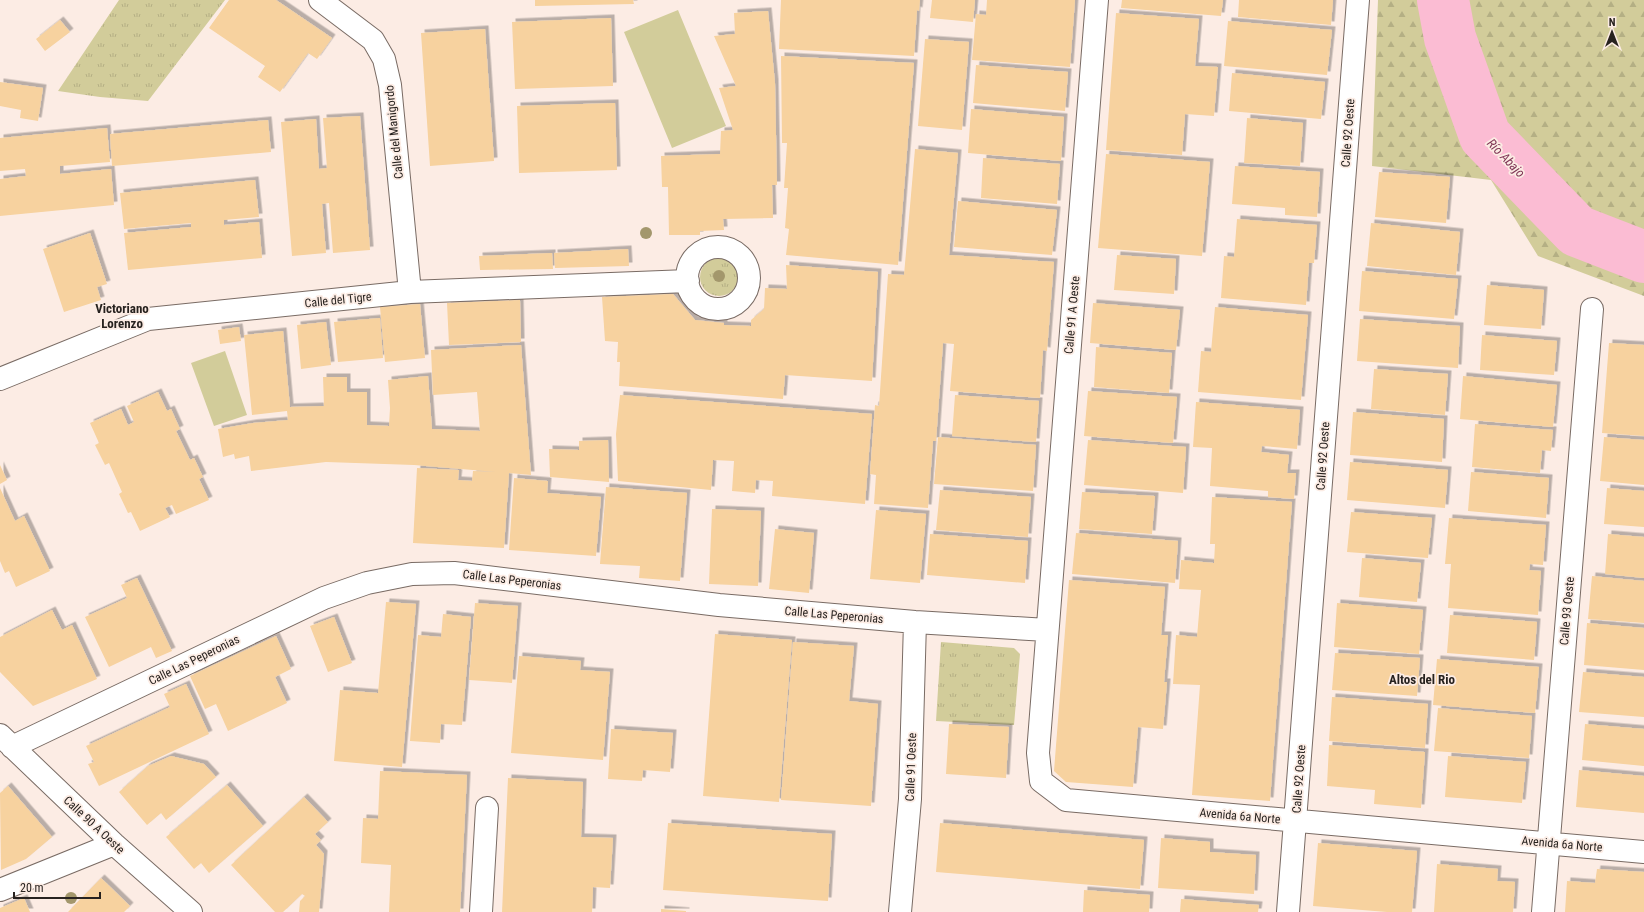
<svg xmlns="http://www.w3.org/2000/svg" width="1644" height="912" font-family="'Roboto Condensed',sans-serif">
<defs>
<pattern id="grass-tufts" width="24" height="20" patternUnits="userSpaceOnUse"><rect width="24" height="20" fill="#d2cc9a"/><path d="M3 7l-1-3M5 7V3M7 7l1-3M15 17l-1-3M17 17v-4M19 17l1-3" fill="none" stroke="#b4af84"/></pattern>
<pattern id="forest-firs" width="22" height="20" patternUnits="userSpaceOnUse"><rect width="22" height="20" fill="#d2cc9a"/><path d="M5 1l3.5 6h-7zM16 11l3.5 6h-7z" fill="#b4af84"/></pattern>
<filter id="shadow"><feDropShadow dx="3.5" dy="-3.5" stdDeviation="0" flood-color="#0004"/></filter>
</defs>
<rect width="100%" height="100%" fill="#fcece4"/>
<path fill="url(#grass-tufts)" d="M119 0H225L148 101 100 97 58 91Z
M700 277a19 19 0 1 1 38 0a19 19 0 1 1-38 0Z
M941 642 1014 648 1020 654 1014 725 936 721Z"/>
<path fill="url(#forest-firs)" d="M1378 0H1644V296L1538 256 1491 180 1372 166Z"/>
<path fill="#d2cc9a" d="M678 10 726 126 672 148 624 32Z
M225 351 247 415 214 426 191 363Z"/>
<g fill="none" stroke-linecap="round" stroke-linejoin="round">
<path stroke="#fbbcd3" stroke-width="52" d="M1443 0 1450 38 1485 136 1577 231 1644 257"/>
</g>
<path fill="#f7d29f" filter="url(#shadow)" d="M229 0H276L332 38 317 59 308 53 280 92 258 77 265 66 209 28Z
M535 0H633L634 4 535 6Z
M781 0H920L919 11 917 10 914 56 779 49Z
M932 0H975L973 22 930 18Z
M987 0H1075L1070 67 972 60 976 14 986 15Z
M1122 0H1223L1221 16 1121 8Z
M1239 0H1333L1331 25 1238 17Z
M768 11 775 83 777 185H772L773 218 723 219 724 230 700 231V235H669L668 187H662L661 156 720 154 721 131 733 130 719 88 736 86 714 36 735 34 734 13Z
M1116 13 1199 19 1195 66 1218 67 1214 116 1185 114 1182 155 1106 150Z
M611 18 613 86 515 89 512 22Z
M60 20 70 32 45 51 36 39Z
M1228 21 1332 30 1327 75 1224 66Z
M485 29 494 161 430 166 421 33Z
M925 39 969 42 962 130 918 126Z
M781 56 914 63 898 265 786 255 789 229 785 228 788 188H784L787 143H782Z
M976 65 1068 72 1065 111 973 103Z
M1232 73 1325 82 1321 119 1229 111Z
M0 82 43 88 38 121 20 118 21 110 0 106Z
M615 103 617 170 519 173 517 106Z
M971 109 1064 117 1061 161 968 153Z
M360 116 370 250 333 253 329 203 322 204 326 253 292 256 281 122 316 119 319 169 327 168 323 118Z
M1247 118 1303 123 1300 166 1244 163Z
M268 120 271 152 112 166 110 134Z
M107 128 110 162 60 166V174L111 169 114 205 0 216V179L26 176 25 169 0 171V138Z
M915 149 958 153 949 255 1054 262 1047 351 1043 350 1040 398 950 391 954 344 943 343 936 441H933L928 508 874 504 876 475 870 474 875 405 879 406 888 274 904 275Z
M1106 154 1210 162 1202 256 1098 248Z
M983 158 1060 164 1057 204 981 198Z
M1235 166 1320 172 1317 217 1285 215V208L1232 204Z
M1379 172 1450 177 1446 223 1375 217Z
M255 180 259 217 224 220V225L259 222 262 258 128 270 124 233 191 227V223L124 229 120 193Z
M958 201 1057 210 1052 255 954 247Z
M1237 219 1317 225 1314 263H1309L1306 305 1221 298 1224 256 1234 257Z
M1371 223 1460 232 1456 275 1367 266Z
M90 233 107 284 97 287 101 300 64 312 43 249Z
M628 249 629 266 555 268 554 253Z
M552 253 553 269 480 270 479 256Z
M1117 255 1176 259 1174 294 1114 290Z
M786 265 878 272 872 381 785 375 783 399 619 386 620 362H617L618 342 605 341 602 297 673 294 695 320 724 323V325L751 326V320L764 309 765 288 787 289Z
M1362 271 1458 279 1454 319 1359 311Z
M1487 285 1544 290 1541 329 1484 325Z
M520 300 521 342 449 345 447 303Z
M1093 303 1180 310 1176 350 1090 343Z
M420 304 425 358 385 362 380 307Z
M1215 307 1308 315 1301 400 1198 392 1201 351 1211 352Z
M380 318 383 358 338 362 334 322Z
M1360 319 1460 326 1458 368 1357 361Z
M326 322 331 365 301 369 297 325Z
M239 327 241 341 220 344 218 330Z
M283 331 290 407 324 406 323 377H347V392H367V425L389 426 390 408 388 380 428 376 432 429 480 431 477 392 433 395 431 350 521 345 531 475 509 473 504 548 413 543 417 468 459 470 458 480 472 481 473 471 496 472 414 465 326 462 251 471 249 456 235 459 234 454 223 457 218 429 253 423 288 420 287 411 252 415 244 335Z
M1482 335 1557 341 1554 375 1480 370Z
M1609 343 1644 345V436L1602 433Z
M1096 347 1172 353 1169 393 1094 387Z
M1374 369 1448 374 1445 415 1371 409Z
M1463 376 1557 385 1553 427 1460 419Z
M1088 391 1177 397 1173 443 1084 436Z
M158 392 167 411 171 409 180 429 176 431 190 460 194 458 203 477 199 479 209 500 176 514 172 505 165 508 170 517 140 531 131 512 128 513 119 494 122 492 109 463 105 465 95 445 99 443 90 423 121 409 128 425 134 422 127 406Z
M620 395 872 414 865 504 772 496 773 481 756 480 755 493 732 491 734 461 713 460 711 490 618 481 616 434Z
M955 395 1039 401 1036 442 952 436Z
M1196 402 1300 410 1297 449 1262 446 1261 452 1289 455 1287 473H1296L1294 499 1268 497V491L1210 486 1212 448 1193 447Z
M1353 412 1444 419 1442 462 1350 455Z
M1475 424 1553 430 1551 451 1542 450 1540 473 1472 467Z
M938 437 1036 445 1033 491 934 484Z
M1604 437 1644 440V485L1600 481Z
M608 440 609 482 550 477 549 449 579 450V441Z
M1088 440 1186 447 1183 493 1084 485Z
M1350 462 1448 470 1445 508 1347 500Z
M0 465 7 480 0 484Z
M1471 472 1549 478 1546 518 1468 511Z
M514 478 548 481 547 493 601 497 596 556 509 550Z
M606 487 687 493 680 581 639 578 640 566 600 564Z
M0 488 15 521 24 516 50 571 16 587 9 571 5 573 0 561Z
M1607 488 1644 491V527L1604 524Z
M940 490 1031 497 1028 537 936 530Z
M1082 492 1155 496 1152 534 1079 529Z
M1212 497 1292 502 1270 801 1192 795 1200 685 1173 684 1176 635 1197 637 1201 590 1179 589 1181 560 1214 563 1215 544H1210Z
M712 509 761 511 758 586 709 584Z
M876 510 926 514 920 583 870 579Z
M1351 512 1432 518 1428 558 1347 552Z
M1449 518 1546 525 1543 565 1530 564 1529 570 1541 571 1538 615 1448 608 1451 564H1445Z
M775 529 814 533 809 593 769 589Z
M1076 533 1178 541 1175 583 1072 574Z
M930 534 1028 541 1025 583 927 575Z
M1608 534 1644 537V578L1605 574Z
M1362 558 1421 563 1417 602 1359 597Z
M1592 576 1644 581V623L1588 619Z
M137 578 172 651 156 658 151 647 109 667 85 617 127 598 121 585Z
M1069 580 1165 587 1161 635H1168L1164 682H1167L1163 729 1138 727 1133 787 1066 782 1054 771Z
M386 602 416 604 402 767 334 761 340 690 378 693Z
M475 603 518 606 512 683 469 680Z
M1337 603 1423 610 1419 654 1334 647Z
M52 610 62 630 72 625 97 679 33 706 0 672V637Z
M443 614 471 617 462 725 441 724 440 743 410 741 418 635 441 637Z
M1450 615 1537 622 1534 660 1447 653Z
M334 617 352 663 328 672 310 626Z
M1587 623 1644 628V670L1584 665Z
M715 634 792 640 779 802 703 796Z
M276 636 291 669 275 677 287 703 228 731 216 704 205 709 190 676Z
M793 642 854 646 849 701 878 704 871 806 781 800Z
M1335 653 1420 658 1417 696 1332 690Z
M519 656 581 661 580 670 610 672 603 760 511 753Z
M1437 659 1539 667 1535 713 1433 705Z
M1583 672 1644 677V717L1579 712Z
M186 684 209 734 99 786 88 764 94 762 86 746 170 707 164 694Z
M1332 697 1428 704 1425 748 1329 741Z
M1438 708 1532 716 1529 758 1434 751Z
M949 724 1009 727 1006 778 946 774Z
M1585 724 1644 729V766L1582 760Z
M611 729 673 733 670 772 643 770 642 781 608 779Z
M1329 745 1425 752 1421 808 1374 804 1375 790 1327 786Z
M171 756 204 764 216 777 166 820 161 813 147 825 119 792 148 766Z
M1448 756 1526 762 1522 803 1445 797Z
M1579 770 1644 776V813L1576 807Z
M380 771 467 775 460 912H389L391 865 361 863 363 818 378 819Z
M508 778 583 782 581 837 613 838 610 888 593 887 592 912H502Z
M227 785 263 826 209 873 201 863 194 869 166 837Z
M8 786 52 837 26 859 1 870 0 793Z
M304 797 328 822 315 834 321 840 316 845 324 854 319 912H299L300 901 305 896 302 894 283 912H275L231 865Z
M668 823 832 834 828 901 663 890Z
M940 823 1144 840 1140 889 936 872Z
M1161 838 1210 842V852L1256 855 1254 894 1158 888Z
M1318 843 1417 851 1412 912H1387L1313 906Z
M1437 864 1498 869 1497 881 1515 882 1513 912H1434Z
M1597 869 1644 872V912H1565L1567 881 1595 883Z
M101 878 130 906 124 912H68Z
M1084 890 1150 895 1149 912H1083Z
M24 898 30 912H0V908Z
M1181 899 1259 905 1258 912H1180Z
M661 909 686 911V912H661Z"/>
<g fill="none" stroke-linecap="round" stroke-linejoin="round">
<defs>
<path id="minor" d="M320 0 373 40 384 59 390 85 410 292
M1097 0 1038 753 1041 781 1066 800 1644 852
M687 278a31 31 0 1 1 62 0a31 31 0 1 1-62 0Z
M0 379 148 319 410 292 688 281
M0 735 114 844 191 912
M12 747 324 598 367 583 412 574 454 573 719 605 915 622 1047 630
M0 890 114 844
M481 912 487 808
M900 912 910 799 915 622
M1288 912 1358 0
M1543 912 1592 309"/>
</defs>
<use href="#minor" stroke="#796b64" stroke-width="24"/>
<use href="#minor" stroke="#fff" stroke-width="22"/>
</g>
<g fill="#a3976c">
<circle cx="646" cy="233" r="6"/>
<circle cx="719" cy="276" r="6"/>
<circle cx="71" cy="898" r="6"/>
</g>
<g text-anchor="middle" dominant-baseline="central" stroke-width="3.5" stroke-linejoin="round" paint-order="stroke">
<g font-size="12" fill="#27221f" stroke="#fcece4">
<text transform="translate(394 132) rotate(-96)">Calle del Manigordo</text>
<text transform="translate(1348 133) rotate(-86)">Calle 92 Oeste</text>
<text transform="translate(338 300) rotate(-6)">Calle del Tigre</text>
<text transform="translate(1072 315) rotate(-85)">Calle 91 A Oeste</text>
<text transform="translate(1323 456) rotate(-86)">Calle 92 Oeste</text>
<text transform="translate(512 580) rotate(7)">Calle Las Peperonias</text>
<text transform="translate(1567 611) rotate(-85)">Calle 93 Oeste</text>
<text transform="translate(834 615) rotate(5)">Calle Las Peperonias</text>
<text transform="translate(194 660) rotate(-26)">Calle Las Peperonias</text>
<text transform="translate(911 767) rotate(-88)">Calle 91 Oeste</text>
<text transform="translate(1299 779) rotate(-86)">Calle 92 Oeste</text>
<text transform="translate(1240 816) rotate(5)">Avenida 6a Norte</text>
<text transform="translate(94 825) rotate(43)">Calle 90 A Oeste</text>
<text transform="translate(1562 844) rotate(5)">Avenida 6a Norte</text>
</g>
<g font-size="13" font-style="italic" fill="#7f3556" stroke="#fcece4">
<text transform="translate(1506 158) rotate(46)">Río Abajo</text>
</g>
<g font-size="13" font-weight="bold" fill="#27221f" stroke="#fcece4">
<text x="122" y="308">Victoriano<tspan x="122" dy="15">Lorenzo</tspan></text>
<text x="1422" y="679">Altos del Rio</text>
</g>
</g>
<g transform="translate(1612 32)" stroke="#fcece4" stroke-width="3" paint-order="stroke">
<path d="M0-3L7 15L0 10L-7 15Z" fill="#27221f"/>
<text y="-6" font-size="11" font-weight="bold" text-anchor="middle" fill="#27221f">N</text>
</g>
<path d="M14 892v6h86v-6" fill="none" stroke="#27221f" stroke-width="2"/>
<text x="20" y="892" font-size="12" fill="#27221f" stroke="#fcece4" stroke-width="3" paint-order="stroke">20 m</text>
</svg>
